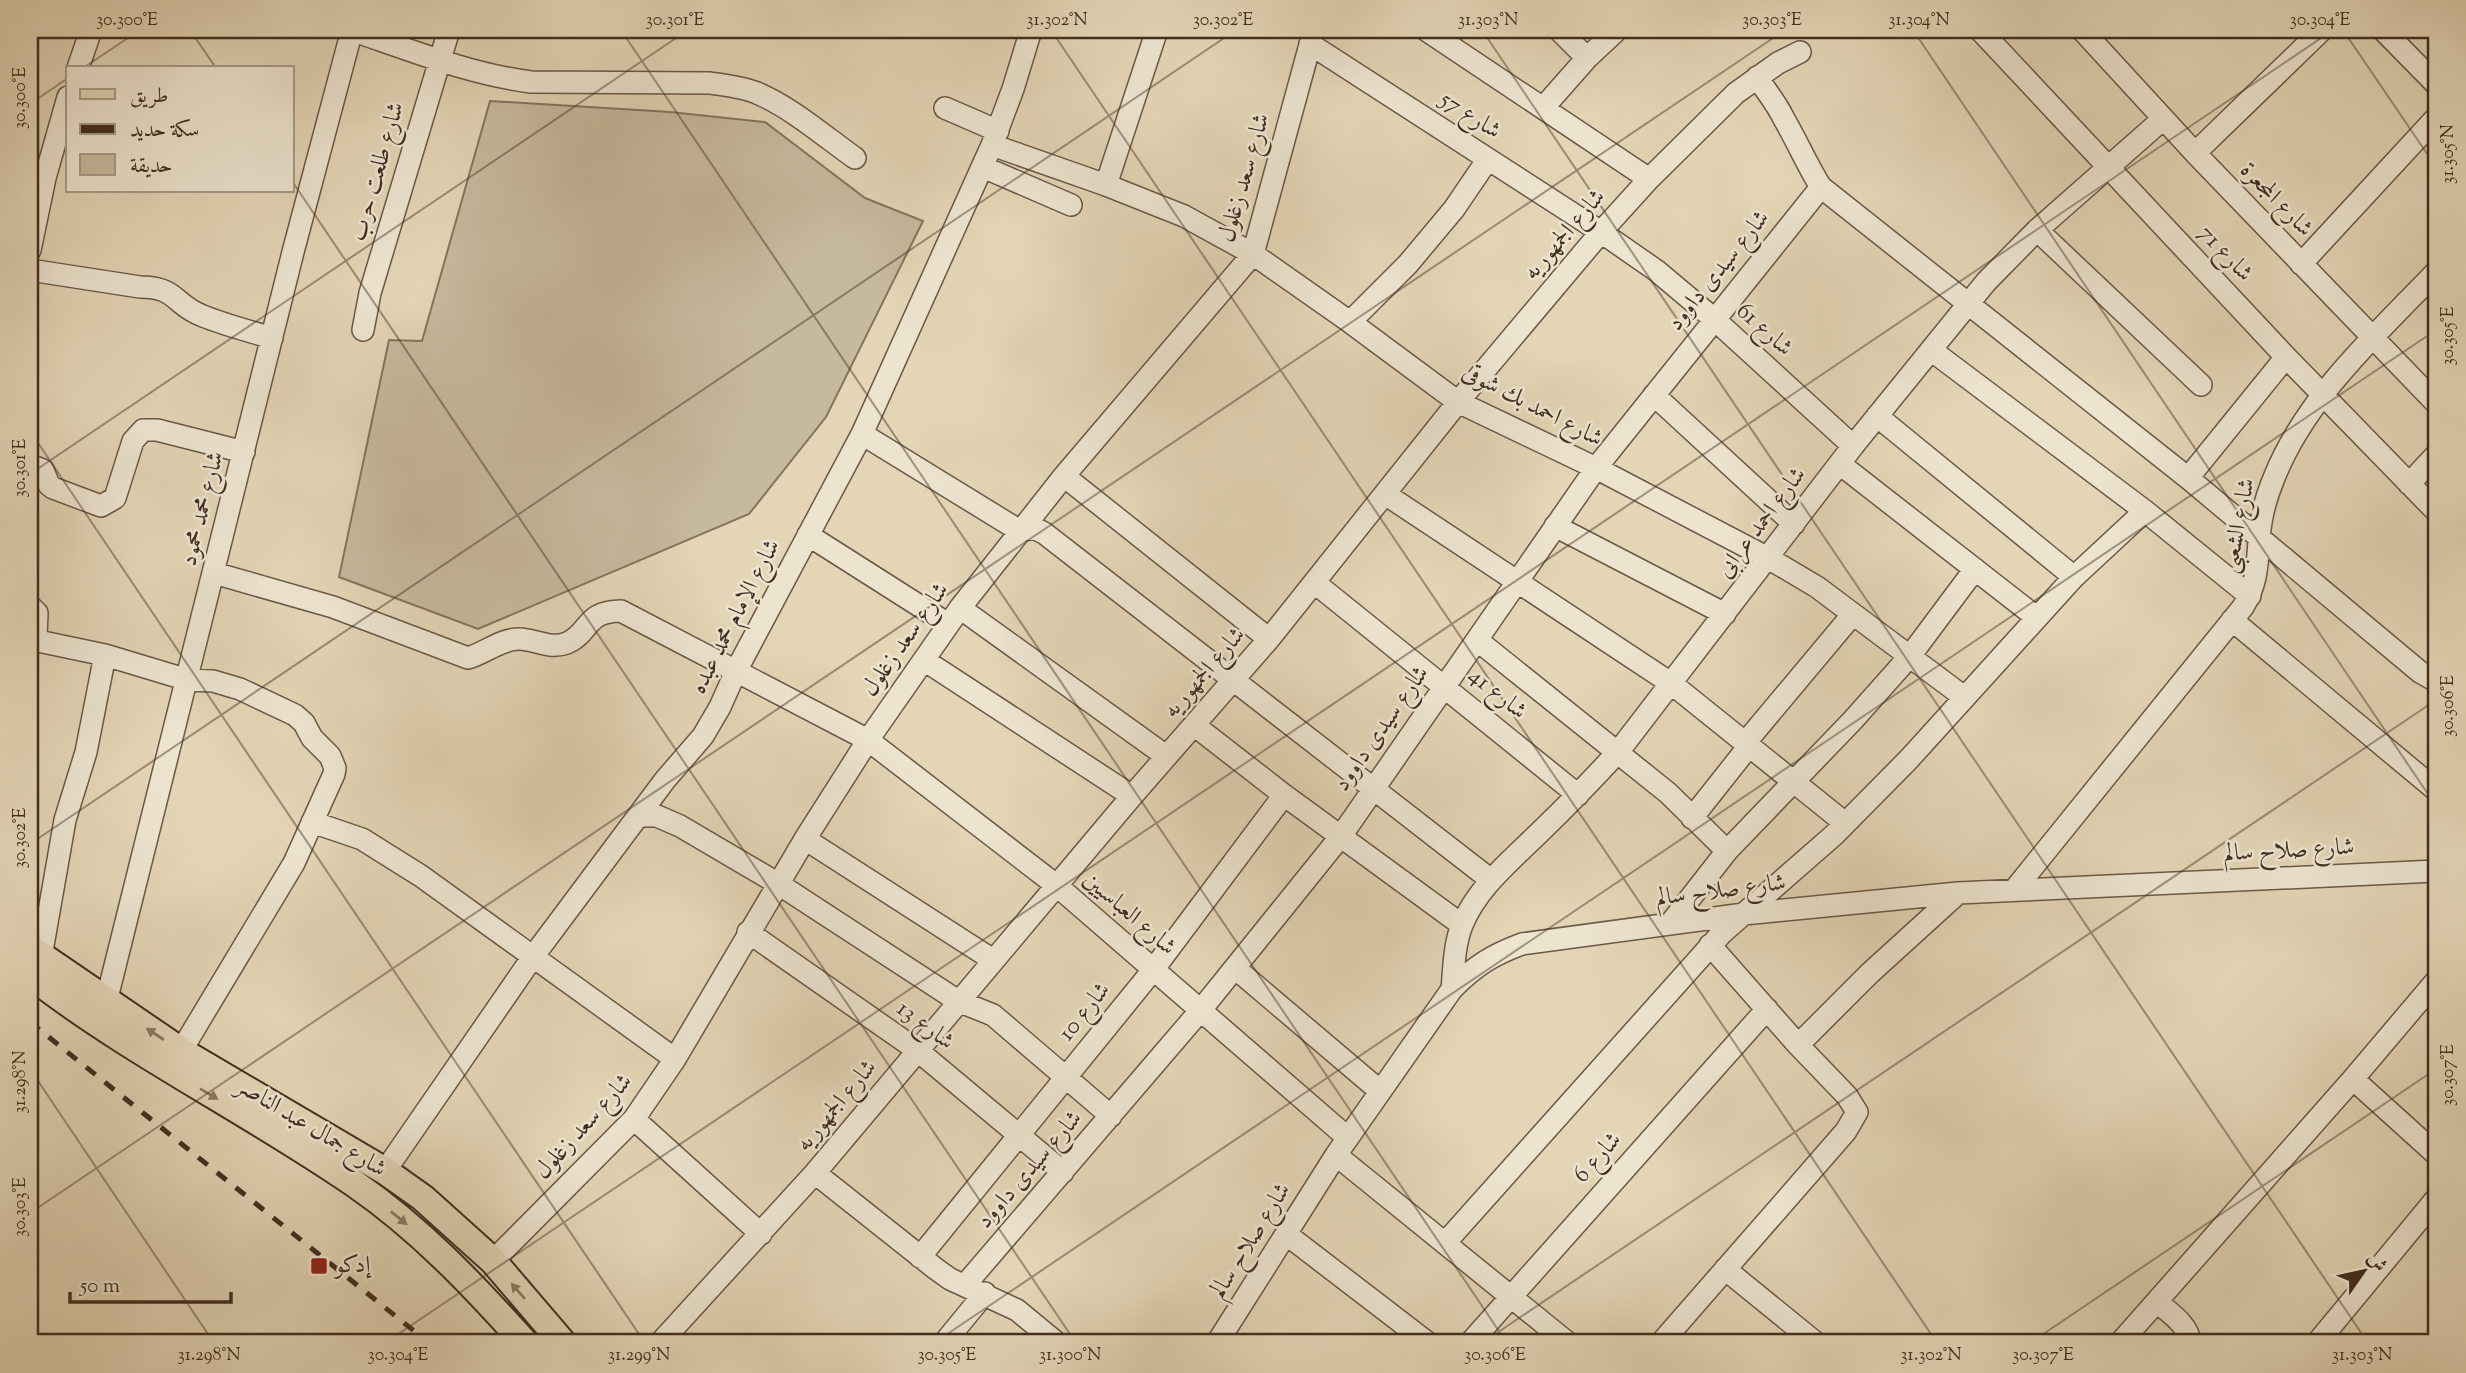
<svg xmlns="http://www.w3.org/2000/svg" width="2466" height="1373" font-family="'Sorts Mill Goudy',Amiri,serif">
<rect width="100%" height="100%" fill="#e3d5b6"/>
<filter id="stains"><feTurbulence type="fractalNoise" baseFrequency=".00286" numOctaves="4"/><feColorMatrix values="0 0 0 0 .2 0 0 0 0 .09 0 0 0 0 .02 0 0 0 .5 -.17"/></filter>
<radialGradient id="worn" r=".72"><stop offset=".6" stop-color="#630" stop-opacity="0"/><stop offset="1" stop-color="#630" stop-opacity=".3"/></radialGradient>
<path fill="#c7b99d" stroke="#84745f" stroke-width="2" d="M490 101 670 112 765 122 865 198 923 221 826 417 749 514 478 629 339 577 389 340 422 341Z"/>
<g fill="none" stroke-linecap="round" stroke-linejoin="round">
<defs>
<path id="minor" d="M351 30C410 50 469 74 531 82L709 83C725 85 742 87 757 93 792 108 824 136 855 158
M1426 30 1649 179
M1559 30 1587 58
M1980 30 2286 357 2436 511
M2082 30 2195 153 2436 403
M2383 30 2436 84
M1310 44 1601 232 1657 271 1714 319 1853 446
M78 68 91 30
M1757 77C1766 91 1777 104 1784 119 1797 141 1807 165 1821 187L2188 478 2420 672 2436 681
M945 108 998 131
M1543 108 1587 58 1617 30
M992 145 1106 185 1184 216 1253 254 1350 322 1458 402 1596 468 1768 558 1817 587 1964 697
M2195 153 2322 30
M983 167 1071 205
M1106 185 1155 36V30
M2037 230 2201 385
M30 250 45 178 68 97
M2301 264 2436 118
M30 270 140 287C178 287 173 305 203 316 225 325 249 331 272 338
M1350 322 1408 264 1454 209 1488 159
M363 330 370 293 449 30
M1931 350 2145 511 2250 596
M1654 395 1794 524
M1877 416 2074 577
M862 434 1020 531 1034 528 1044 533 1491 880
M1840 464 2036 617
M30 465 43 470 49 485 53 488 101 506 115 498 133 441 143 430H157L244 452
M1064 476 1269 639
M2188 478 2286 357
M2409 484 2436 455
M1385 494 1672 684 1845 823
M1555 526 1725 614
M808 535 948 624
M214 573 333 607 468 658C485 653 501 639 519 639 535 639 550 650 567 643 590 633 585 611 621 611L868 740 1056 885 1348 1138
M1315 583 1578 795
M30 606 37 613 36 638 38 641 105 655
M960 608 1166 756
M2232 620 2436 790
M1477 640 1668 793 1727 851
M924 660 1132 796
M1194 725 1284 795 1462 925
M1745 743 1853 614
M639 816H657L680 826 777 883 958 1001 993 1015 1111 1116
M1692 818 1749 746
M312 822 362 839 421 876 675 1059
M805 839 993 960
M2015 889 2243 607C2257 584 2257 566 2259 541 2260 520 2266 497 2274 478 2306 397 2377 334 2436 272
M1670 924 1727 851 1853 720 1910 656 1975 569
M748 932 917 1050 1063 1172
M1710 945 1798 1045
M41 957 65 820 86 752 105 655 188 680 213 681 240 689 295 715 304 723 312 738 330 756 335 768 334 774 294 863 181 1051
M1235 968 1380 1091
M1452 989C1454 968 1454 945 1462 925 1478 886 1513 859 1542 830 1568 805 1593 779 1618 752L1853 446 1986 282 2037 230 2163 119
M106 1002 293 252 352 30
M2353 1079 2436 1154
M634 1119 761 1234
M1336 1155 1568 1343
M385 1171 532 958 665 780 703 736 720 707 736 671 862 434 992 145 1013 89 1031 30
M815 1173 936 1269 950 1279 1017 1310 1057 1343
M1286 1234 1428 1343
M1445 1243 1722 933 1834 835 1909 759 2074 577 2145 511
M920 1257 1153 970 1284 795
M493 1261 634 1119 675 1059 805 839 868 740 960 608 1064 476 1253 254 1314 30
M1725 1269 1816 1343
M965 1285 1200 1011 1341 836 1596 468 1821 187
M2157 1302C2170 1313 2189 1325 2190 1343
M660 1343 815 1173 1132 796 1269 639 1458 402 1601 232 1649 179 1736 93 1778 63 1800 52
M944 1343 985 1293
M1217 1343 1336 1155 1452 989C1475 966 1492 955 1522 944L1744 914 1958 893 2436 871
M1470 1343 1767 1009
M1661 1343 1846 1131 1857 1112 1847 1096 1798 1045 1870 973 1958 893
M2120 1343 2353 1079 2436 981
M2317 1343 2436 1199"/>
<path id="major" d="M30 948 181 1051 385 1171 423 1198 493 1261 563 1343
M30 975C132 1054 249 1111 355 1184 420 1229 473 1285 525 1343"/>
</defs>
<use href="#minor" stroke="#6a5846" stroke-width="24"/>
<use href="#major" stroke="#412e21" stroke-width="30"/>
<use href="#minor" stroke="#ede4d0" stroke-width="21"/>
<use href="#major" stroke="#e3d5b6" stroke-width="26"/>
<path stroke="#412e21" stroke-width="5" stroke-dasharray="12 12" stroke-linecap="butt" d="M30 1022 429 1343"/>
</g>
<defs><path id="oneway-solid" d="M-6-.8H1V-3.2L6.5 0L1 3.2V.8H-6Z" transform="scale(1.75)"/></defs>
<g fill="#8a7964">
<use href="#oneway-solid" transform="translate(155 1034) rotate(-147)"/>
<use href="#oneway-solid" transform="translate(209 1094) rotate(31)"/>
<use href="#oneway-solid" transform="translate(399 1218) rotate(39)"/>
<use href="#oneway-solid" transform="translate(518 1291) rotate(-131)"/>
</g>
<path fill="none" stroke="#412e21" stroke-width="2" stroke-opacity="0.45" d="M190 30 216 68M621 30 1507 1343M1051 30 1937 1343M1482 30 2368 1343M1913 30 2436 806M2343 30 2436 167M83 68 140 30M30 104 68 78M292 181 1076 1343M30 431 645 1343M30 474 688 30M30 844 1236 30M30 1069 214 1343M30 1213 1785 30M385 1343 2333 30M934 1343 2436 330M1482 1343 2436 700M2030 1343 2436 1069"/>
<rect fill="#8f2418" stroke="#ede4d0" stroke-width="2.5" x="310" y="1257" width="18" height="18" rx="3.5"/>
<g text-anchor="middle" dominant-baseline="central" stroke-width="5" stroke-linejoin="round" paint-order="stroke">
<g font-size="24" fill="#412e21" stroke="#ede4d0">
<text transform="translate(1470 116) rotate(33)">شارع 57</text>
<text transform="translate(378 172) rotate(-74)">شارع طلعت حرب</text>
<text transform="translate(1245 178) rotate(-74)">شارع سعد زغلول</text>
<text transform="translate(2276 200) rotate(46)">شارع المجعرة</text>
<text transform="translate(1565 235) rotate(-49)">شارع الجمهوريه</text>
<text transform="translate(2225 254) rotate(47)">شارع 71</text>
<text transform="translate(1719 271) rotate(-51)">شارع سيدى داوود</text>
<text transform="translate(1764 330) rotate(42)">شارع 61</text>
<text transform="translate(1532 406) rotate(27)">شارع احمد بك شوقى</text>
<text transform="translate(203 509) rotate(-76)">شارع محمد محمود</text>
<text transform="translate(1762 523) rotate(-53)">شارع احمد عرابى</text>
<text transform="translate(2239 526) rotate(-79)">شارع الشعبى</text>
<text transform="translate(736 617) rotate(-63)">شارع الإمام محمد عبده</text>
<text transform="translate(906 640) rotate(-55)">شارع سعد زغلول</text>
<text transform="translate(1205 673) rotate(-49)">شارع الجمهوريه</text>
<text transform="translate(1497 694) rotate(39)">شارع 41</text>
<text transform="translate(1382 729) rotate(-55)">شارع سيدى داوود</text>
<text transform="translate(2289 851) rotate(-3)">شارع صلاح سالم</text>
<text transform="translate(1721 891) rotate(-7)">شارع صلاح سالم</text>
<text transform="translate(1129 914) rotate(41)">شارع العباسيين</text>
<text transform="translate(1085 1012) rotate(-51)">شارع 10</text>
<text transform="translate(925 1026) rotate(37)">شارع 13</text>
<text transform="translate(837 1106) rotate(-50)">شارع الجمهوريه</text>
<text transform="translate(584 1127) rotate(-48)">شارع سعد زغلول</text>
<text transform="translate(311 1128) rotate(31)">شارع جمال عبد الناصر</text>
<text transform="translate(1598 1158) rotate(-48)">شارع 6</text>
<text transform="translate(1030 1170) rotate(-49)">شارع سيدى داوود</text>
<text transform="translate(1251 1241) rotate(-58)">شارع صلاح سالم</text>
</g>
<g font-size="24" fill="#412e21" stroke="#ede4d0" text-anchor="start">
<text x="335" y="1266">إدكو</text>
</g>
</g>
<rect width="2466" height="1373" fill="none" stroke="#e3d5b6" stroke-width="77"/>
<rect x="66" y="66" width="228" height="126" fill="#ede4d0" stroke="#a89b8a" stroke-width="2"/>
<rect x="80" y="89" width="35" height="10" fill="#e3d5b6" stroke="#a89b8a" stroke-width="2"/>
<text x="130" y="102" font-size="21" fill="#412e21">طريق</text>
<rect x="80" y="124" width="35" height="10" fill="#412e21" stroke="#a89b8a" stroke-width="2"/>
<text x="130" y="136" font-size="21" fill="#412e21">سكة حديد</text>
<rect x="80" y="154" width="35" height="21" fill="#c7b99d" stroke="#a89b8a" stroke-width="2"/>
<text x="130" y="172" font-size="21" fill="#412e21">حديقة</text>
<g transform="translate(2364 1271) rotate(56)" stroke="#ede4d0" stroke-width="5" paint-order="stroke">
<path d="M0-5L12 26L0 18L-12 26Z" fill="#412e21"/>
<text y="-10" font-size="19" font-weight="bold" text-anchor="middle" fill="#412e21">ش</text>
</g>
<path d="M70 1292v10h161v-10" fill="none" stroke="#412e21" stroke-width="3.5"/>
<text x="80" y="1292" font-size="21" fill="#412e21" stroke="#ede4d0" stroke-width="5" paint-order="stroke">50 m</text>
<rect x="38" y="38" width="2390" height="1296" fill="none" stroke="#412e21" stroke-width="2.5"/>
<g font-size="18" text-anchor="middle" fill="#412e21">
<text x="127" y="25">30.300°E</text>
<text x="675" y="25">30.301°E</text>
<text x="1057" y="25">31.302°N</text>
<text x="1223" y="25">30.302°E</text>
<text x="1488" y="25">31.303°N</text>
<text x="1772" y="25">30.303°E</text>
<text x="1919" y="25">31.304°N</text>
<text x="2320" y="25">30.304°E</text>
<text transform="translate(19 98) rotate(-90)" y="6">30.300°E</text>
<text transform="translate(2447 154) rotate(-90)" y="6">31.305°N</text>
<text transform="translate(2447 336) rotate(-90)" y="6">30.305°E</text>
<text transform="translate(19 468) rotate(-90)" y="6">30.301°E</text>
<text transform="translate(2447 706) rotate(-90)" y="6">30.306°E</text>
<text transform="translate(19 838) rotate(-90)" y="6">30.302°E</text>
<text transform="translate(2447 1075) rotate(-90)" y="6">30.307°E</text>
<text transform="translate(19 1082) rotate(-90)" y="6">31.298°N</text>
<text transform="translate(19 1207) rotate(-90)" y="6">30.303°E</text>
<text x="209" y="1360">31.298°N</text>
<text x="398" y="1360">30.304°E</text>
<text x="639" y="1360">31.299°N</text>
<text x="947" y="1360">30.305°E</text>
<text x="1070" y="1360">31.300°N</text>
<text x="1495" y="1360">30.306°E</text>
<text x="1931" y="1360">31.302°N</text>
<text x="2043" y="1360">30.307°E</text>
<text x="2362" y="1360">31.303°N</text>
</g>
<rect width="100%" height="100%" filter="url(#stains)"/>
<rect width="100%" height="100%" fill="url(#worn)"/>
</svg>
